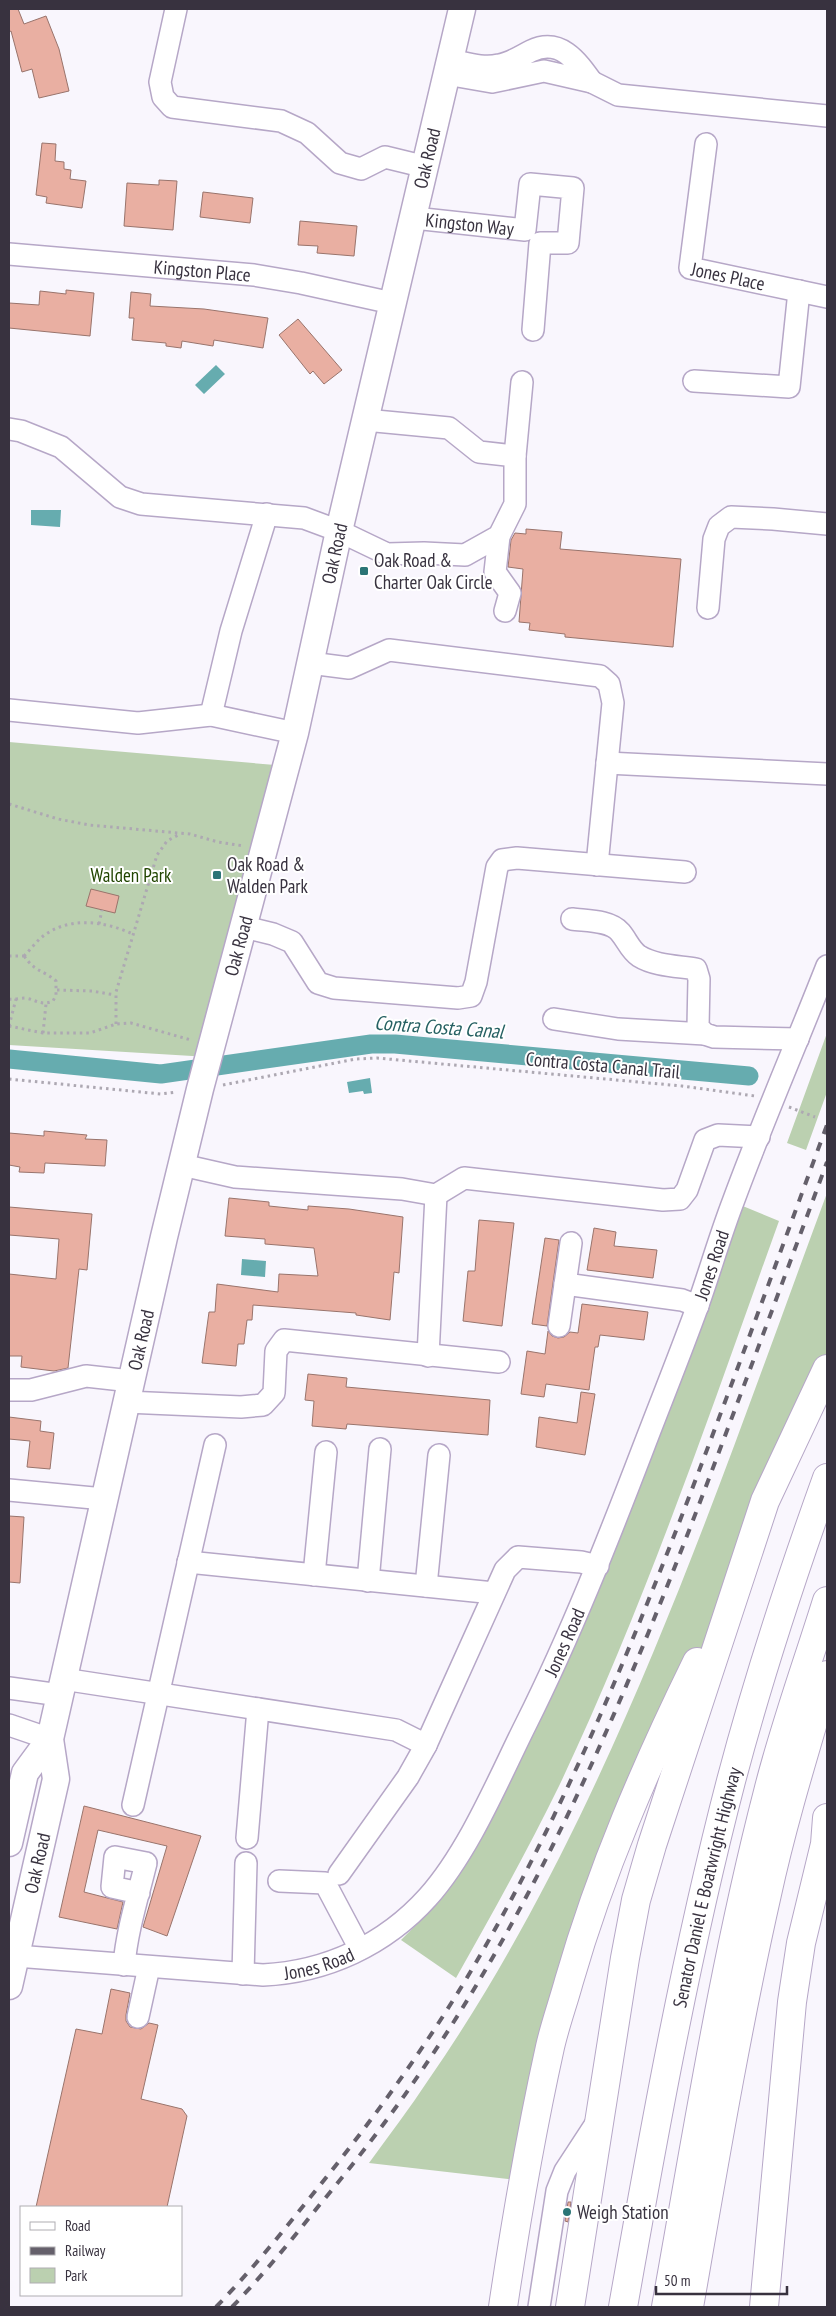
<svg xmlns="http://www.w3.org/2000/svg" width="836" height="2316" font-family="'PT Sans Narrow',sans-serif">
<rect width="100%" height="100%" fill="#f9f6fd"/>
<path fill="#bbd0b0" d="M9 742 287 766 209 1057 9 1045Z
M827 1033V1092L806 1150 787 1143Z
M827 1193V1369L741 1571 612 1851 524 2181 369 2163C389 2135 410 2108 429 2079 490 1991 543 1894 589 1797 682 1601 752 1395 827 1193Z
M733 1202 779 1221C711 1410 646 1602 560 1784 528 1850 492 1914 456 1978L401 1940 438 1903 456 1859 538 1700Z"/>
<path fill="#66acaf" d="M216 365 225 374 204 394 195 385Z
M31 510H61L60 527 31 525Z
M370 1078 372 1093 364 1094 363 1091 349 1093 347 1082Z
M242 1259 266 1261 265 1277 241 1275Z"/>
<g fill="none" stroke-linecap="round" stroke-linejoin="round">
<path stroke="#66acaf" stroke-width="19" d="M9 1059 161 1074 371 1044H395L749 1076"/>
</g>
<path fill="#e9afa2" stroke="#99746c" d="M9 9H18L24 24 46 16 59 49 69 91 39 98 32 69 22 72 11 31 9 32Z
M42 143 56 144 55 161 64 162V169L71 170 70 179 86 181 82 208 46 203 47 197 36 195Z
M159 180 177 181 173 230 124 226 127 183 159 185Z
M203 192 253 198 250 223 200 217Z
M300 221 357 226 354 256 317 253 318 246 298 245Z
M66 290 94 293 90 336 9 328V303L39 305 40 291 66 294Z
M131 292 151 294 150 306 204 309 268 318 263 348 214 340 213 346 182 341 181 348 166 346V343L132 340 134 318H129Z
M298 319 342 370 324 384 313 371 310 374 279 335Z
M526 529 562 532 560 549 681 559 673 647 565 637V634L529 630 530 623 519 622 523 569 508 567 511 540 515 533 526 534Z
M91 889 119 896 115 913 86 906Z
M44 1131 87 1135 85 1139 107 1140 105 1166 45 1163 44 1173 19 1172 20 1167 9 1165V1133L44 1136Z
M229 1198 269 1202V1206L308 1210V1206L349 1209 403 1217 399 1273 394 1272 390 1320 356 1315V1313L253 1305 252 1320H247L244 1344H238L236 1366 202 1363 209 1312H215L217 1284 278 1292 279 1274 318 1276 314 1248 265 1244V1239L225 1236Z
M9 1207 92 1214 87 1270 79 1269 68 1368 54 1371 21 1367 22 1356H9V1274L56 1279 59 1239 9 1235Z
M479 1220 514 1223 502 1326 463 1321 468 1271H475Z
M594 1228 616 1232 614 1246 657 1250 653 1278 587 1270Z
M545 1238 559 1240 547 1326 532 1324Z
M582 1304 648 1312 644 1340 600 1335 598 1347H595L589 1390 546 1384 544 1397 521 1394 527 1351 545 1354 548 1331 552 1336 558 1338 564 1337 570 1332 578 1333Z
M308 1374 347 1378 346 1387 490 1400 488 1435 347 1424 346 1429 312 1426 314 1401 305 1400Z
M581 1392 595 1394 585 1455 536 1447 539 1417 577 1423Z
M9 1417 41 1421 40 1431 54 1433 50 1469 27 1467 30 1441 9 1439Z
M9 1516 24 1517 20 1583 9 1582Z
M84 1806 201 1836 167 1936 143 1927 167 1846 98 1830 84 1892 123 1902 117 1929 59 1917Z
M111 1989 130 1993 126 2015V2021L130 2027 141 2029 149 2023 158 2025 141 2099 182 2109 187 2116 167 2207H36L76 2029 102 2034Z
M568 2202H571L568 2222 565 2221Z"/>
<g fill="none" stroke-linecap="round" stroke-linejoin="round">
<defs>
<g id="minor">
<path d="M176 9 160 82 163 97 172 107 281 121 307 133 340 163 361 169 385 157 426 167"/>
<path d="M446 74 492 82 544 71 592 82C577 61 560 37 531 51 521 56 511 63 499 65 483 69 466 63 450 60"/>
<path d="M592 82 618 95 827 116"/>
<path id="s1" d="M706 144 690 268 827 297"/>
<path id="s2" d="M414 218 525 230 530 184 573 188 568 243H540L533 330"/>
<path id="s3" d="M9 254 254 275 301 283 392 303"/>
<path d="M694 381 789 387 799 291"/>
<path d="M9 429 21 431 61 447 120 497 141 504 304 518 339 531 387 554 424 553 465 555 499 536 515 504V456L479 452 449 428 365 420"/>
<path d="M515 456 522 382"/>
<path d="M499 536 495 572 510 593 505 611"/>
<path d="M708 608 714 539 719 526 731 517 773 519 827 524"/>
<path d="M310 663 349 668 389 650 600 676 609 684 613 703 597 865"/>
<path d="M9 710 138 723 211 715 295 733"/>
<path d="M211 715 231 631 267 514"/>
<path d="M607 763 827 774"/>
<path d="M572 919C586 921 610 920 620 932 627 940 630 950 639 956 655 966 678 966 696 969L699 979 698 1027 705 1034 714 1037 798 1039"/>
<path d="M244 927 273 934 292 942 318 983 334 988 458 998 471 996 476 982 497 867 502 860 517 858 685 872"/>
<path d="M554 1019 618 1029 705 1034"/>
<path d="M182 1165 235 1177 402 1189 436 1195 464 1178 663 1200 680 1199 687 1190 705 1140 718 1135 759 1137"/>
<path d="M565 1284 682 1300 698 1306"/>
<path d="M559 1326 571 1243"/>
<path d="M428 1356 436 1195"/>
<path d="M9 1390H31L86 1376 131 1381"/>
<path d="M126 1402 241 1407 263 1405 274 1393 276 1351 284 1340 499 1362"/>
<path d="M9 1490 104 1499"/>
<path d="M188 1562 494 1593"/>
<path d="M314 1575 326 1452"/>
<path d="M368 1581 380 1449"/>
<path d="M426 1586 439 1455"/>
<path d="M63 1679 396 1730 426 1745 505 1570 518 1557 581 1562 598 1566"/>
<path d="M9 1688 60 1695"/>
<path d="M9 1725 50 1739"/>
<path d="M133 1805 215 1445"/>
<path d="M247 1838 258 1709"/>
<path d="M339 1874 408 1777 426 1745"/>
<path d="M279 1881 325 1883 360 1949"/>
<path id="s4" d="M16 1956 263 1975C326 1972 385 1945 428 1897 469 1851 498 1780 526 1724 571 1634 608 1540 644 1446 662 1399 681 1352 698 1305 710 1271 720 1236 733 1202 762 1123 796 1045 827 966"/>
<path d="M124 1965C127 1930 138 1896 146 1863L115 1857 112 1887 139 1893"/>
<path d="M243 1974 246 1863"/>
<path d="M138 2017 149 1967"/>
<path d="M539 2307 557 2191 565 2171 597 2122"/>
</g>
<g id="major">
<path d="M9 1843 25 1773 50 1739"/>
<path id="s5" d="M9 1986 56 1779 50 1739 164 1237 200 1089 295 733 339 531 462 9"/>
</g>
<g id="highway">
<path d="M503 2307C516 2220 531 2133 550 2047 555 2025 563 2003 569 1981 601 1870 646 1766 697 1662"/>
<path d="M570 2307 625 1958 636 1900 652 1845 765 1501 827 1369"/>
<path id="s6" d="M623 2307C654 2131 686 1954 731 1781 758 1679 791 1578 827 1478"/>
<path d="M666 2307C697 2135 724 1962 768 1792 784 1728 807 1665 827 1601"/>
<path d="M689 2307C713 2169 736 2031 767 1894 783 1820 806 1747 827 1675"/>
<path d="M764 2307 792 2002 801 1943 825 1844 827 1818"/>
</g>
</defs>
<use href="#minor" stroke="#b6a7c7" stroke-width="24"/>
<use href="#major" stroke="#b6a7c7" stroke-width="29"/>
<use href="#highway" stroke="#b6a7c7" stroke-width="30"/>
<path stroke="#ada8b2" stroke-width="3" stroke-dasharray="2.5 4" stroke-linecap="butt" d="M9 804 58 819 89 825 190 834 218 842 244 846
M99 924 102 910
M9 956H24
M24 956C31 949 38 939 46 934 73 916 106 922 133 934
M57 990 92 991 115 995
M9 999C14 1000 20 998 25 998 37 1000 41 1006 53 1001L56 995V981C42 969 36 973 24 956
M116 1024V992L157 855 167 841 180 834
M9 1026 43 1033H90L116 1024 131 1023 191 1040
M9 1026 16 999
M43 1033 46 1004
M9 1079 161 1094 177 1092
M223 1085 356 1059 377 1058 682 1086 755 1096
M789 1107 815 1117"/>
<use href="#minor" stroke="#fff" stroke-width="21"/>
<use href="#major" stroke="#fff" stroke-width="26"/>
<use href="#highway" stroke="#fff" stroke-width="28"/>
<path stroke="#65606b" stroke-width="4" stroke-dasharray="9 9" stroke-linecap="butt" d="M216 2307C247 2275 276 2240 304 2205 362 2134 417 2060 465 1981 552 1836 618 1680 679 1523 730 1391 778 1258 827 1125
M232 2307C262 2276 290 2242 317 2208 353 2165 388 2120 420 2073 545 1891 630 1686 708 1481 748 1375 788 1268 827 1162"/>
</g>
<g fill="#2b7576" stroke="#fff" stroke-width="2">
<rect x="359" y="566" width="10" height="10" rx="2.5"/>
<rect x="212" y="870" width="10" height="10" rx="2.5"/>
<circle cx="567" cy="2212" r="5"/>
</g>
<g text-anchor="middle" dominant-baseline="central" stroke-width="4" stroke-linejoin="round" paint-order="stroke">
<g font-size="19" fill="#38323f" stroke="#fff">
<text stroke="none"><textPath href="#s5" startOffset="1878">Oak Road</textPath></text>
<text stroke="none"><textPath href="#s2" startOffset="56">Kingston Way</textPath></text>
<text stroke="none"><textPath href="#s3" startOffset="194">Kingston Place</textPath></text>
<text stroke="none"><textPath href="#s1" startOffset="164">Jones Place</textPath></text>
<text stroke="none"><textPath href="#s5" startOffset="1472">Oak Road</textPath></text>
<text stroke="none"><textPath href="#s5" startOffset="1068">Oak Road</textPath></text>
<text transform="translate(603 1065) rotate(5)">Contra Costa Canal Trail</text>
<text stroke="none"><textPath href="#s4" startOffset="1130">Jones Road</textPath></text>
<text stroke="none"><textPath href="#s5" startOffset="662">Oak Road</textPath></text>
<text stroke="none"><textPath href="#s4" startOffset="725">Jones Road</textPath></text>
<text stroke="none"><textPath href="#s5" startOffset="126">Oak Road</textPath></text>
<text stroke="none"><textPath href="#s6" startOffset="428">Senator Daniel E Boatwright Highway</textPath></text>
<text stroke="none"><textPath href="#s4" startOffset="305">Jones Road</textPath></text>
</g>
<g font-size="19" fill="#38323f" stroke="#fff" text-anchor="start">
<text x="374" y="560">Oak Road &amp;<tspan x="374" dy="22">Charter Oak Circle</tspan></text>
<text x="227" y="864">Oak Road &amp;<tspan x="227" dy="22">Walden Park</tspan></text>
<text x="577" y="2212">Weigh Station</text>
</g>
<g font-size="19" fill="#214501" stroke="#fff">
<text x="131" y="875">Walden Park</text>
</g>
<g font-size="20" font-style="italic" fill="#256062" stroke="#fff">
<text transform="translate(439 1027) rotate(4)">Contra Costa Canal</text>
</g>
</g>
<rect width="836" height="2316" fill="none" stroke="#38323f" stroke-width="20"/>
<rect x="20" y="2206" width="162" height="90" fill="#ffffff" stroke="#afadb2"/>
<rect x="30" y="2222" width="25" height="8" fill="#ffffff" stroke="#afadb2"/>
<text x="65" y="2231" font-size="15" fill="#38323f">Road</text>
<rect x="30" y="2247" width="25" height="8" fill="#65606b" stroke="#afadb2"/>
<text x="65" y="2256" font-size="15" fill="#38323f">Railway</text>
<rect x="30" y="2268" width="25" height="15" fill="#bbd0b0" stroke="#afadb2"/>
<text x="65" y="2281" font-size="15" fill="#38323f">Park</text>
<path d="M656 2286v8h131v-8" fill="none" stroke="#38323f" stroke-width="2.5"/>
<text x="664" y="2286" font-size="15" fill="#38323f" stroke="#ffffff" stroke-width="4" paint-order="stroke">50 m</text>
</svg>
